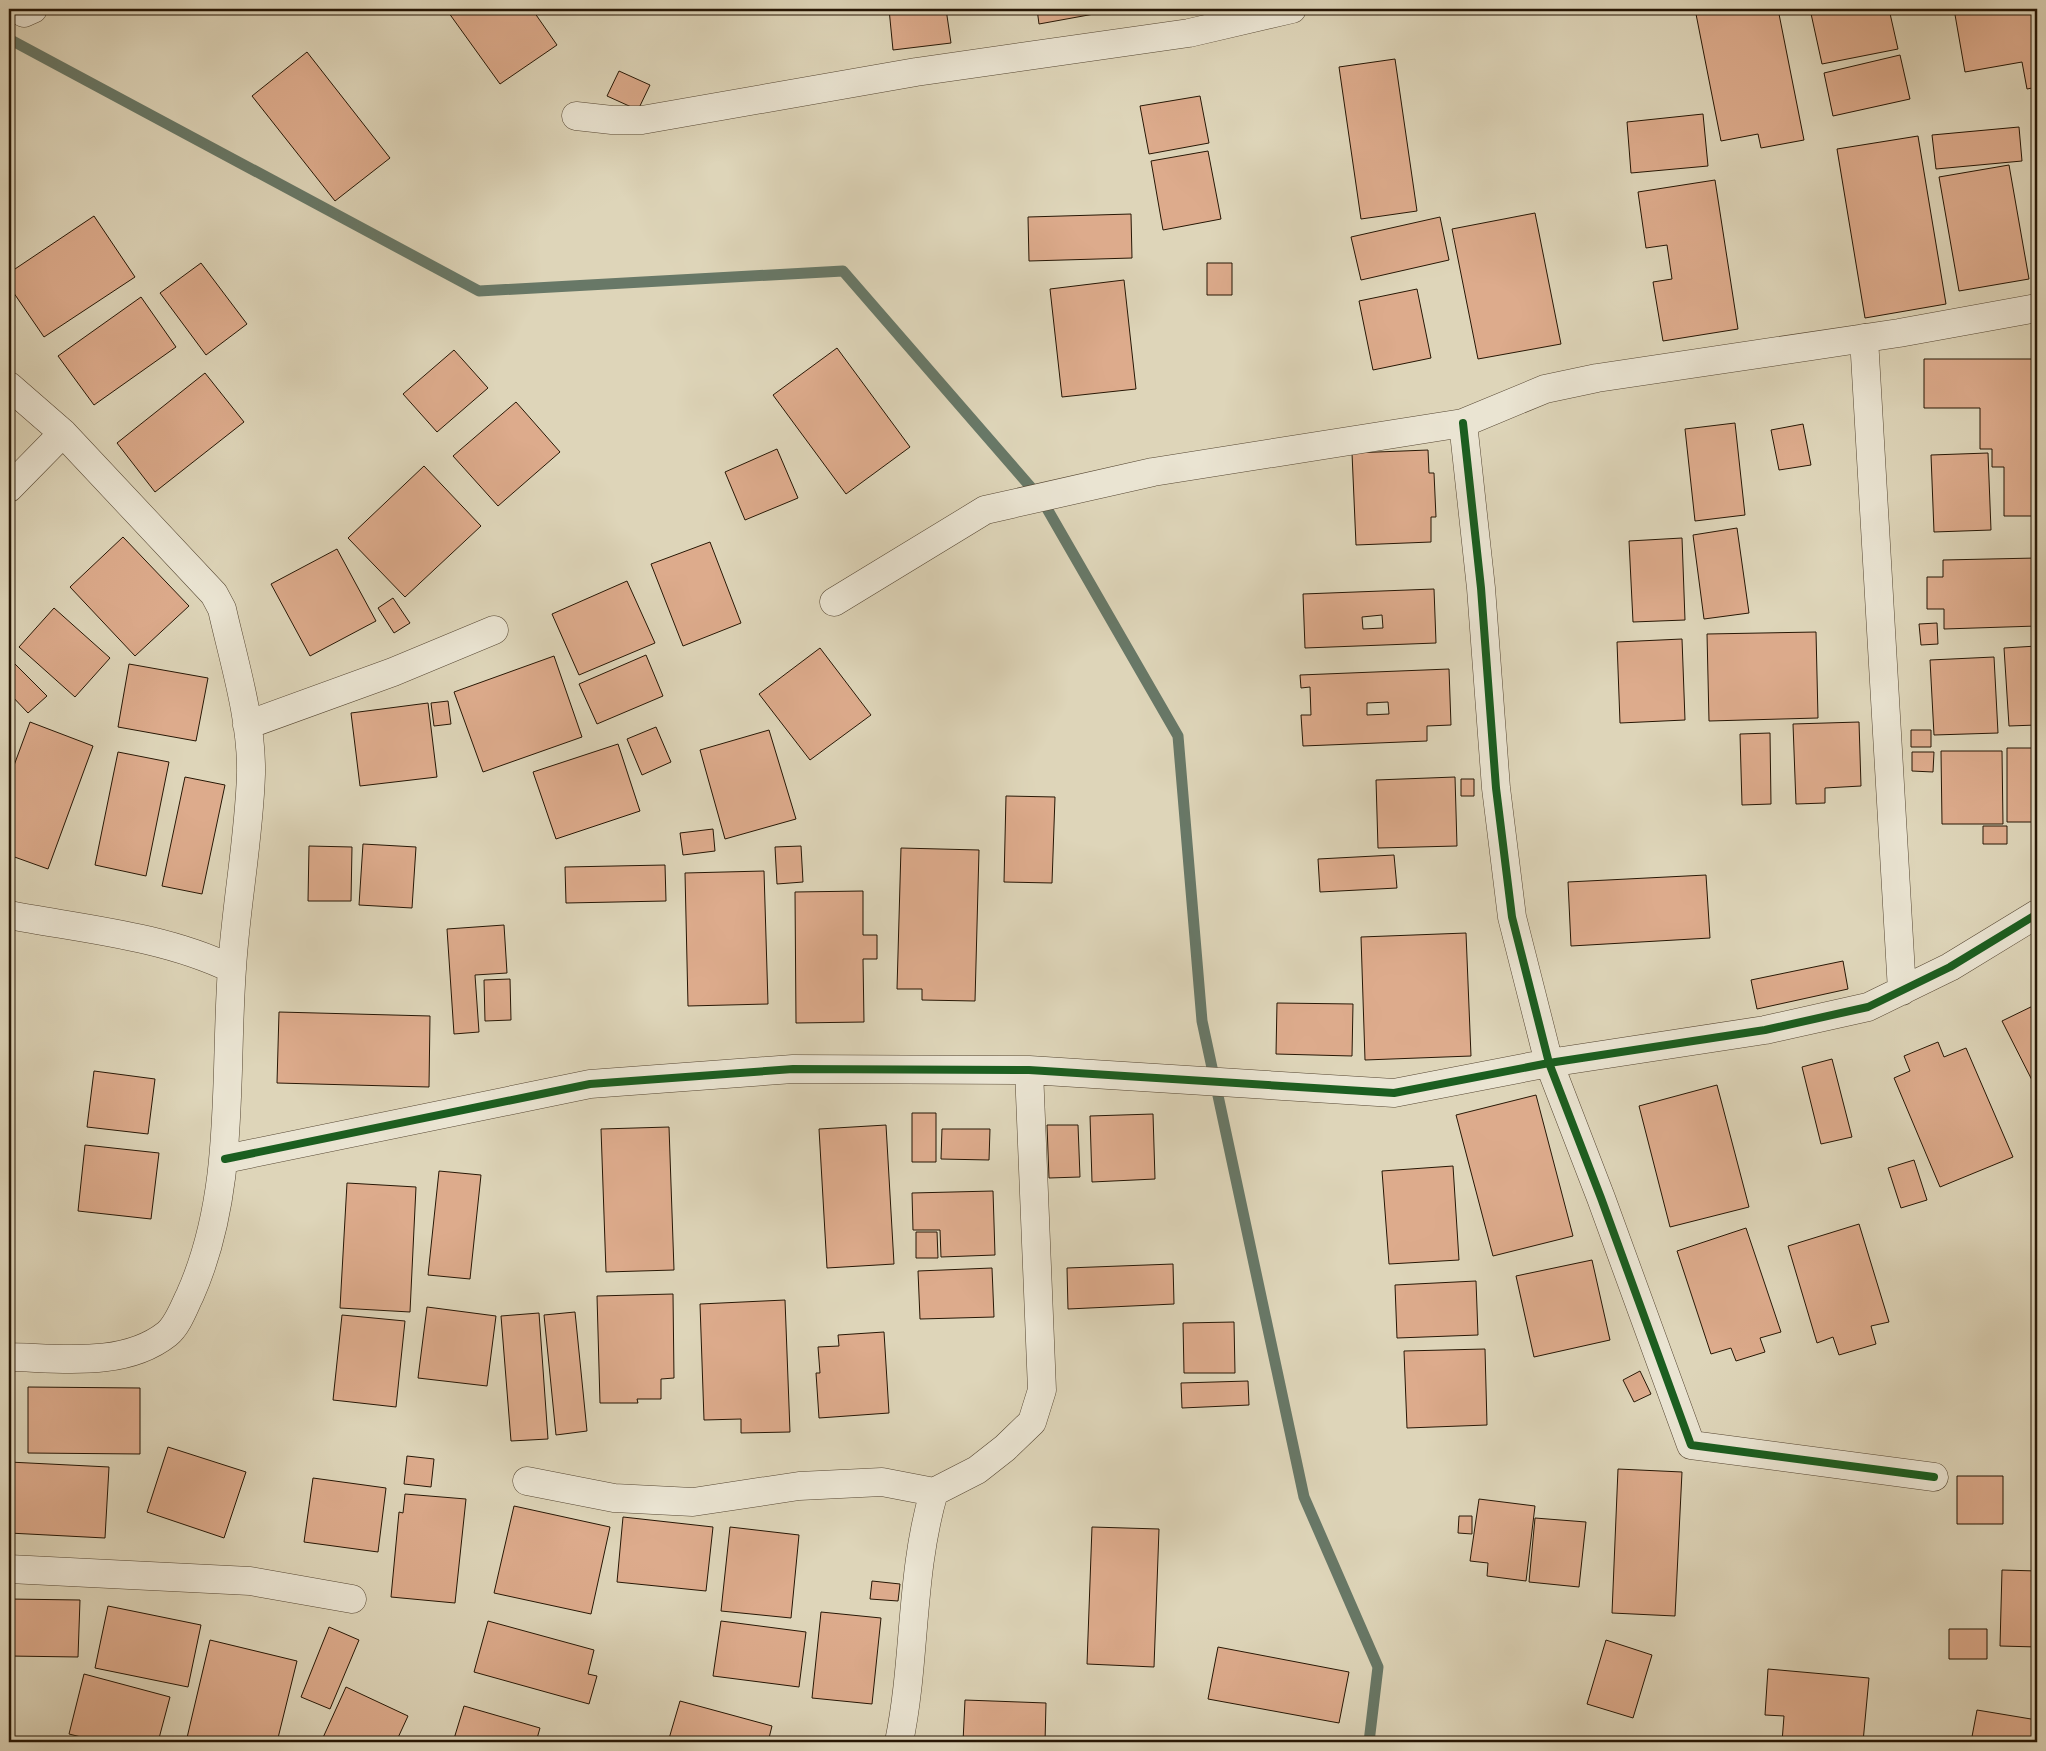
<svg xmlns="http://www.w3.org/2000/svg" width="2046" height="1751" font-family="'Libre Bodoni',serif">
<rect width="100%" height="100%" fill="#ded5b9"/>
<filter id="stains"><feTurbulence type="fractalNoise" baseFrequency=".004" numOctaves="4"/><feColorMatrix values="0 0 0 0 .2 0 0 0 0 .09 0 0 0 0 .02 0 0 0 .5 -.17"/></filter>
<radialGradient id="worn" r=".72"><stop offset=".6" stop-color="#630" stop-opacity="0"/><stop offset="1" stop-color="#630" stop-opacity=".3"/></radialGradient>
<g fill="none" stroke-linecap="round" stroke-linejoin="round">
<path stroke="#687867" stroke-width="11" d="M9 39 479 291 843 271 1042 500 1178 736 1202 1021 1304 1497 1378 1667 1369 1742"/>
</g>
<path fill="#ddab8c" stroke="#271705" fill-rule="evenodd" d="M446 9H532L557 45 500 84Z
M889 9H946L951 43 893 50Z
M1037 9H1104L1105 12 1039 24Z
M1695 9H1778L1804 140 1761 148 1758 134 1721 141Z
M1810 9H1889L1898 49 1822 64Z
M1954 9H2037V87L2027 89 2022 62 1965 72Z
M307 52 390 158 335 201 252 96Z
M1900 55 1910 99 1833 116 1824 73Z
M1395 59 1417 211 1361 219 1339 67Z
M619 71 650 85 638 110 607 96Z
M1200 96 1209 143 1149 154 1140 106Z
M1703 114 1708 166 1631 173 1627 122Z
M2019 127 2022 161 1936 169 1932 135Z
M1918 136 1946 304 1865 318 1837 149Z
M1208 151 1221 219 1163 230 1151 161Z
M2009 165 2029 279 1959 291 1939 177Z
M1715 180 1738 329 1663 341 1653 282 1672 279 1667 245 1646 248 1638 192Z
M1535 213 1561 344 1478 359 1452 229Z
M1131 214 1132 258 1029 261 1028 217Z
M94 216 135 277 44 337 9 286V273Z
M1440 217 1449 260 1361 280 1351 237Z
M201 263 247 324 206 355 160 293Z
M1207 263H1232V295H1207Z
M1124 280 1136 389 1062 397 1050 289Z
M1417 289 1431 358 1373 370 1359 301Z
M141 297 176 347 94 405 58 356Z
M837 348 910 447 846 494 773 395Z
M454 350 488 388 437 432 403 394Z
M1924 359H2037V516H2004V467H1992V449H1980V408H1924Z
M205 373 244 422 155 492 117 443Z
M516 402 560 452 498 506 453 456Z
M1735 423 1745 515 1695 521 1685 429Z
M1803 424 1811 465 1779 470 1771 430Z
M777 449 798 498 745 520 725 472Z
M1428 450 1429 473H1434L1436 517H1431V542L1356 545 1352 453Z
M1988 453 1991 530 1934 532 1931 455Z
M424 466 481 526 405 597 348 538Z
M1737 528 1749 613 1704 619 1693 535Z
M123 537 189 606 135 656 70 587Z
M1682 538 1685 620 1633 622 1629 541Z
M710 542 741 623 683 646 651 564Z
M337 549 376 621 310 656 271 584Z
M2037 558V626L1944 629V609H1927V577H1943V560Z
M627 581 655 643 579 675 552 614Z
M1434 589 1436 643 1305 648 1303 594ZM1382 615 1383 628 1363 629 1362 617Z
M393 598 410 623 394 633 378 608Z
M54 608 110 658 75 697 19 647Z
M1937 623 1938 644 1921 645 1919 624Z
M1816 632 1818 718 1709 721 1707 634Z
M1682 639 1685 720 1620 723 1617 642Z
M2037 646V725L2009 726 2004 648Z
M820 648 871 715 810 760 759 694Z
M646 655 663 696 597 724 579 684Z
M554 656 582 737 483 772 454 692Z
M1994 657 1998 733 1934 735 1930 660Z
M9 658 47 696 28 713 9 693Z
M129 664 208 678 196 741 118 727Z
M1449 669 1451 725 1427 726V741L1303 746 1301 715H1311L1310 687 1301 688 1300 675ZM1388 702 1389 714 1367 715V703Z
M448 701 451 724 434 726 431 703Z
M428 703 437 777 360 786 351 713Z
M30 722 93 746 48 869 9 855V779Z
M1859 722 1861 786 1825 788V803L1796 804 1793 724Z
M656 727 671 762 642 775 627 739Z
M769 730 796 819 725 839 700 750Z
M1911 730H1931V747H1911Z
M1770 733 1771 804 1742 805 1740 734Z
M618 744 640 811 556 839 533 772Z
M2007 748H2037V822H2007Z
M1941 751H2002L2003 824H1942Z
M118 752 169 762 146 876 95 865Z
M1912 752H1934L1933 772 1912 771Z
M185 777 225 785 202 894 162 886Z
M1455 777 1457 846 1378 848 1376 780Z
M1461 779H1474V796H1461Z
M1006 796 1055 797 1052 883 1004 882Z
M1983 826H2007V844H1983Z
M713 829 715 851 683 855 680 833Z
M363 844 416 847 412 908 359 905Z
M309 846 352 847 351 901H308Z
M801 846 803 882 777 884 775 847Z
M901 848 979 850 975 1001 922 1000V989H897Z
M1394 855 1397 888 1320 892 1318 859Z
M665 865 666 901 566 903 565 867Z
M764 871 768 1004 688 1006 685 873Z
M1706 875 1710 938 1571 946 1568 882Z
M863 891V935H877V959H863L864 1022 796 1023 795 892Z
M504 925 507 973 475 975 479 1032 454 1034 447 929Z
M1466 933 1471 1056 1365 1060 1361 937Z
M1843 961 1848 989 1757 1009 1751 980Z
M510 979 511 1020 485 1021 484 980Z
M1277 1003 1353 1004 1352 1056 1276 1054Z
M2037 1004V1090L2002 1021Z
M279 1012 430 1016 429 1087 277 1083Z
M1938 1042 1944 1057 1966 1048 2013 1157 1940 1187 1894 1078 1910 1071 1904 1056Z
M1832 1059 1852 1137 1821 1144 1802 1067Z
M94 1071 155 1079 148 1134 87 1127Z
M1717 1085 1749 1207 1670 1227 1639 1106Z
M1536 1095 1573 1236 1493 1256 1456 1115Z
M912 1113H936V1162H912Z
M1153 1114 1155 1179 1092 1182 1090 1116Z
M886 1125 894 1264 827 1268 819 1129Z
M1047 1125H1078L1080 1177 1049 1178Z
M669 1127 674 1270 606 1272 601 1129Z
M942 1129H990L989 1160 941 1159Z
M85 1145 159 1153 151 1219 78 1211Z
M1914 1160 1927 1200 1901 1208 1888 1168Z
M1453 1166 1459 1260 1389 1264 1382 1171Z
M439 1171 481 1175 470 1279 428 1275Z
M347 1183 416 1187 410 1312 340 1308Z
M993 1191 995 1255 941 1257 940 1230H913L912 1193Z
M1859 1224 1889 1322 1871 1326 1876 1344 1839 1355 1833 1337 1817 1343 1788 1246Z
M1746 1228 1781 1332 1760 1338 1765 1352 1736 1361 1731 1348 1711 1354 1677 1251Z
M916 1232H937L938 1258H916Z
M1592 1260 1610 1340 1534 1357 1516 1276Z
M1173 1264 1174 1304 1068 1309 1067 1268Z
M992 1268 994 1317 920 1319 918 1271Z
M1476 1281 1478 1335 1397 1338 1395 1285Z
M673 1294 674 1378 661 1379V1399H637L638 1403H600L597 1296Z
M785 1300 790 1432 741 1433V1419L704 1420 700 1304Z
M427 1307 496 1316 487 1386 418 1378Z
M575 1312 587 1431 556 1435 544 1315Z
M539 1313 548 1439 511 1441 501 1316Z
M342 1315 405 1321 396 1407 333 1400Z
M1234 1322 1235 1373H1184L1183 1323Z
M884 1332 889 1413 819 1418 816 1373H820L818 1347 839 1346 838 1335Z
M1485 1349 1487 1425 1407 1428 1404 1351Z
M1640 1371 1651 1394 1634 1402 1623 1380Z
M1248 1381 1249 1405 1182 1408 1181 1383Z
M28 1387 140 1388V1454L28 1453Z
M168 1447 246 1472 224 1538 147 1512Z
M407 1456 434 1459 431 1487 404 1484Z
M9 1462 109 1467 105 1538 9 1533Z
M1618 1469 1682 1472 1675 1616 1612 1613Z
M1957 1476H2003V1524H1957Z
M313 1478 386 1488 378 1552 304 1542Z
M405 1494 466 1499 455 1603 391 1597 399 1512 403 1513Z
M1479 1499 1535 1506 1526 1581 1487 1576 1488 1563 1470 1561Z
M514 1506 610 1527 591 1614 494 1593Z
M1459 1516H1472V1534L1458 1533Z
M623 1517 713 1527 706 1591 617 1582Z
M1535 1518 1586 1522 1579 1587 1529 1582Z
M730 1527 799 1535 791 1618 721 1611Z
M1092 1527 1159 1529 1154 1667 1087 1664Z
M2002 1570 2037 1571V1647L2000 1646Z
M872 1581 900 1584 898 1601 870 1599Z
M9 1599 80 1600 78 1657 9 1656Z
M108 1606 201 1625 188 1687 95 1668Z
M821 1612 881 1618 872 1704 812 1698Z
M488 1621 594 1650 588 1674 597 1676 589 1704 474 1672Z
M721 1621 806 1632 799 1687 713 1676Z
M329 1627 359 1640 330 1709 301 1697Z
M1949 1629H1987V1659H1949Z
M210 1640 297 1661 277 1742H186Z
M1606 1640 1652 1655 1633 1718 1587 1704Z
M1218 1647 1349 1672 1339 1723 1208 1699Z
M1768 1669 1869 1678 1863 1742H1782L1784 1716 1765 1715Z
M84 1674 170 1697 158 1742H101L69 1734Z
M346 1687 408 1716 396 1742H321Z
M965 1700 1046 1703 1045 1742H963Z
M680 1701 772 1726 768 1742H668Z
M464 1706 540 1728 536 1742H453Z
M1977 1710 2037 1720V1742H1971Z"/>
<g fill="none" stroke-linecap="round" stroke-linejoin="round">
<defs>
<path id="minor" d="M24 13 33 9
M576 116 612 120H642L916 72 1189 33 1292 9
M1864 338 1902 991
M9 386 63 433 214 594 222 609C234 662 252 719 251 774 249 839 236 904 232 968 224 1078 236 1192 190 1295 184 1307 178 1325 167 1334 124 1368 60 1358 9 1357
M1463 423 1481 588 1496 788 1512 917 1549 1063 1601 1198 1691 1445 1934 1477
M9 488 63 433
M834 602 985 510 1153 472 1463 423 1545 389 1597 378 1899 333 2037 308
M247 725 393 672 494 630
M9 915C83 929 164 936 232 969
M225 1159 590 1084 793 1069 1029 1070 1394 1093 1549 1063 1765 1030 1868 1007 1950 967 2037 914
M527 1481 614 1498 693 1502 799 1486 882 1482 934 1492 977 1470 1005 1448 1032 1422 1042 1390 1029 1070
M9 1569 250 1581 352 1599
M899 1742C916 1660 910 1573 934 1492"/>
</defs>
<use href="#minor" stroke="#554632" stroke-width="29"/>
<use href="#minor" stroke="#eae4d2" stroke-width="28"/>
<defs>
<path id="cycleway" d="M1463 423 1481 588 1496 788 1512 917 1549 1063 1601 1198 1691 1445 1934 1477
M225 1159 590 1084 793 1069 1029 1070 1394 1093 1549 1063 1765 1030 1868 1007 1950 967 2037 914"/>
</defs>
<use href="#cycleway" stroke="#eae4d2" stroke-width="11"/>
<use href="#cycleway" stroke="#1b5e20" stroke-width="8"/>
</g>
<rect width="2046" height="1751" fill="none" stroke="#ded5b9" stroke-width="30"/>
<rect x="10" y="10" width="2026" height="1731" fill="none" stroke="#271705" stroke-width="2.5"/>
<rect x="15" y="15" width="2016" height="1721" fill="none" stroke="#271705"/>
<rect width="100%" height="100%" filter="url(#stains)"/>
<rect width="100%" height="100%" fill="url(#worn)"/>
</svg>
